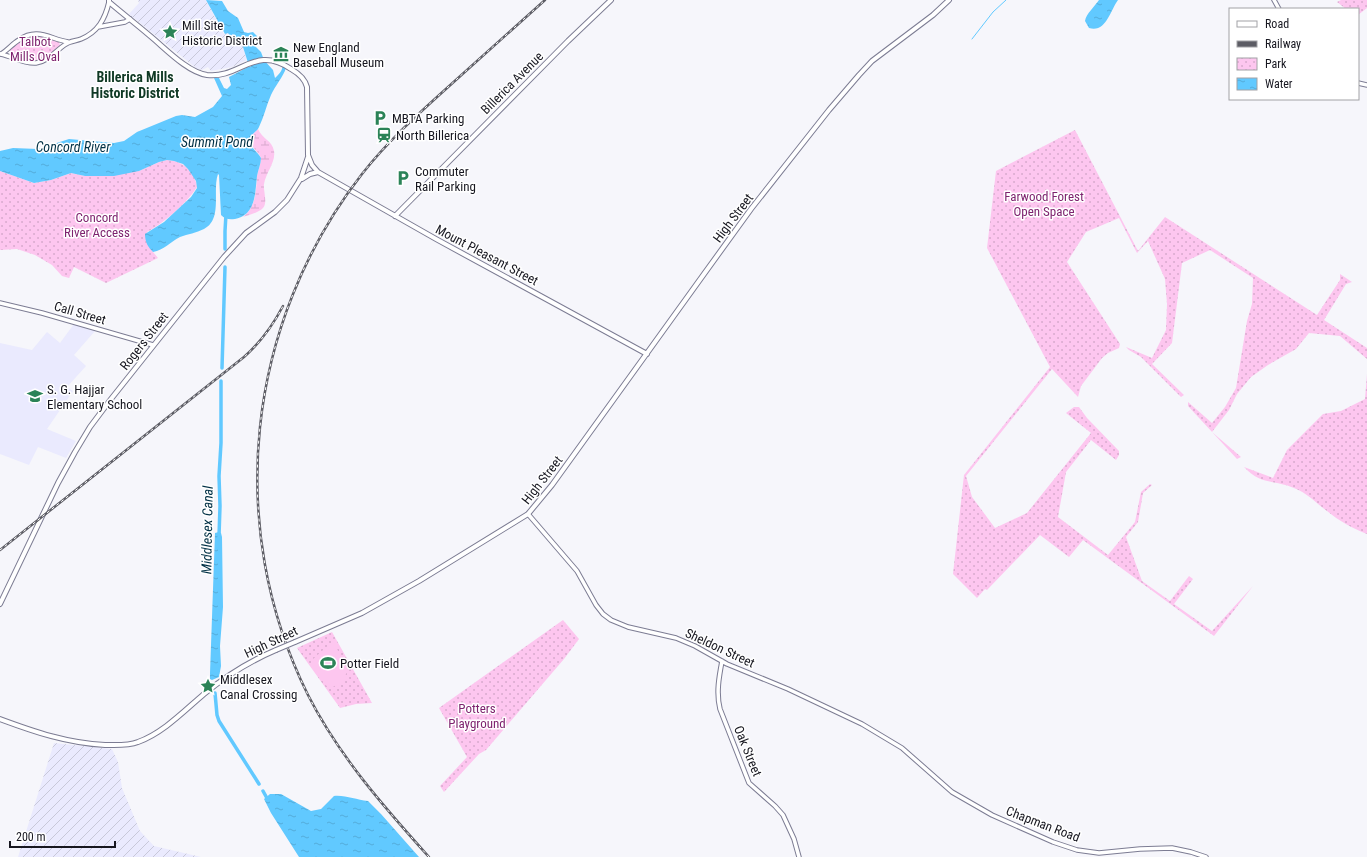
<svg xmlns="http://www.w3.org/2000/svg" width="1367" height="857" font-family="'Roboto Condensed',sans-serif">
<defs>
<pattern id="industrial-furrows" width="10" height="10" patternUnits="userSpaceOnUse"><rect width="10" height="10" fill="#eaeafe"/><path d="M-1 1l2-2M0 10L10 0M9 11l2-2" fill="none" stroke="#c8c8d9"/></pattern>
<pattern id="wetland-marsh" width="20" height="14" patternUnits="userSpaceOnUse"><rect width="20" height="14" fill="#fdc6ef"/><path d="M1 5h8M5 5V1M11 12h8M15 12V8" fill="none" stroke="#d8a9cd"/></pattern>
<pattern id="park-dots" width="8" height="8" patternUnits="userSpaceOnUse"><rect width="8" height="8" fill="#fdc6ef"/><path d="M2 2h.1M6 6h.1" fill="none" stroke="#d8a9cd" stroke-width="1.8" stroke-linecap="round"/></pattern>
<pattern id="water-ripples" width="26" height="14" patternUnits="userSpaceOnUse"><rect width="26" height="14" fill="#61c9ff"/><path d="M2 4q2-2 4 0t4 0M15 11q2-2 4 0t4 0" fill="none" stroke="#54acda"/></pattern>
</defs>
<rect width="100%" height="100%" fill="#f6f6fb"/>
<path fill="#eaeafe" d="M74 324 95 331 74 355 86 366 67 387 73 391 47 429 76 441 66 458 38 447 29 465 0 454V343L32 350 47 332 60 343Z"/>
<path fill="url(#industrial-furrows)" d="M138 0H206L224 34 228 33 233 34 238 43H240L243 47 247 60 232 67 211 71 208 67 202 70 196 68 129 14 139 3Z
M54 743 112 749 118 762 122 788 140 831 154 846 201 857H18Z"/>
<path fill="url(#wetland-marsh)" d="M258 129C262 139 272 140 274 151 276 162 266 172 264 184 263 190 268 203 263 208 258 213 249 215 243 217 256 207 256 191 257 176 258 170 261 164 261 158 258 151 252 149 250 140L252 135Z"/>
<path fill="url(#park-dots)" d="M1341 0H1367V8L1358 15V9H1346L1337 2Z
M36 34 59 41 60 46 59 50 51 57 32 63 13 57C1 44 28 37 36 34Z
M1075 130 1138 251 1165 217 1317 315 1340 280V274L1352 282 1346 284 1324 320 1367 348V359L1340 336 1309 333 1296 349 1268 365 1251 377 1237 394 1229 410 1212 432 1241 457 1237 459 1188 406V402L1212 423 1225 407 1236 388 1247 321 1252 304 1253 278 1210 250 1182 263 1172 343 1152 364 1184 395 1181 397 1141 357 1129 350 1126 347 1152 358 1166 330 1167 304 1165 279 1148 241 1137 253 1119 218 1086 232 1067 262 1120 344 1119 348 1108 353 1102 358 1081 386 1078 397 1052 369 966 476 972 497 995 528 1027 513 1091 433 1066 413 1074 407H1079L1087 418 1119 451V455L1116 460 1091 440 1066 472 1058 517 1108 555 1135 522 1141 492 1150 484 1152 485 1143 493 1138 522 1126 537 1142 581 1170 601 1189 576 1193 579 1174 604 1212 631 1253 586 1214 636 1083 540 1069 557 1040 535 987 590 985 589 977 598 953 574 964 475 1050 367 987 248 996 171Z
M167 160C183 161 195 171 197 187 187 203 164 223 147 232L149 247 158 258 106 283 74 267 69 278 62 276 52 265 35 255 17 249 0 250V171L34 183 51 180 71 173 85 176 139 171 159 162Z
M1367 374V534C1352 528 1339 521 1327 511 1316 503 1307 493 1294 488 1274 479 1262 486 1244 467L1273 478 1287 450 1323 414 1341 411 1365 399Z
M563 620 579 639 564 659 486 750 479 754 444 792 440 786 467 757 439 708Z
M332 632 372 703 356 704 340 708 297 648Z"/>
<path fill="#fdc6ef" d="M333 641 348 670 342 682 329 689 311 666 312 660Z"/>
<path fill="url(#water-ripples)" d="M206 0 222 1 228 11 238 18 244 32 248 33 253 32 257 36 252 43 261 52 264 60 273 70 275 78C284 70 284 66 280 55L284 57 286 68C283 77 275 86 271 95 266 106 264 117 259 127 257 132 250 134 250 140 250 148 258 152 261 158 261 164 258 170 257 176 255 193 256 215 235 219 229 220 225 219 221 215L219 175 218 174C212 191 223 219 204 229 196 233 188 234 180 237 170 242 164 250 153 252 148 247 145 242 145 234L164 222 191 197 197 188 196 181 188 169 183 164 174 161 167 160 159 162 139 171 114 176H85L71 173 51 180 34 183 0 171V151L13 148 38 149 69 139 114 143 124 141 137 132 176 116 182 115 195 117 213 107 222 96 214 78H219L224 88 227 89 231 85 229 77 246 68 247 66 250 67 251 66H249L243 47 240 43H238L233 34 230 36 228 33 225 34Z
M1099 0H1118C1110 11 1106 33 1089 28L1085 21C1086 14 1095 6 1099 0Z
M219 532 221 533 222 537 223 607 220 646 221 666 219 677 212 680 210 679V673L215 533Z
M270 794H281L311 811 321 809 334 796C346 795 356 800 368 801L381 814 419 857H299L271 813 264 799Z"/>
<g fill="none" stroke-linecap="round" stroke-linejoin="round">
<path stroke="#61c9ff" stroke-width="1" d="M972 39 993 12 1006 0"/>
<path stroke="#61c9ff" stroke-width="3.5" d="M225 249V231L226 214
M222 368 225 267
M219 536 220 506 219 476 221 443V381
M215 693 217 715 219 721 259 784
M263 791 268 800"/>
<defs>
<path id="tertiary" d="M1274 0 1279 9
M98 27 125 22 130 19
M0 54C12 56 23 64 36 63 49 61 55 51 66 44 70 41 76 41 81 39 98 32 105 19 109 2
M1 54C8 50 12 44 19 40 37 27 50 39 68 42
M1358 83 1367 85
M0 303 42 313 153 345
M528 514 577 571 596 605 603 614 611 620 628 627 676 638 695 646 727 664 788 689 862 724 902 748 952 792 992 815 1053 842 1077 850 1099 853 1140 849 1172 848 1191 852 1206 857
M722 661C719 677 716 693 720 709L749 783 775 806 783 815 794 839 799 857"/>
<path id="secondary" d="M109 0V2C122 13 136 24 149 35 165 48 187 72 207 75 240 79 255 44 291 69 298 73 305 79 307 87L308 155 312 165 318 172 436 239 647 354
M302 179 310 174 318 172
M395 216 568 41 611 0
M0 604 58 483 75 452 90 427 111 399 224 257 246 233 275 212 287 200 301 178 308 157
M295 642 362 613 419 581 528 514 552 485 704 274 751 209 829 110 859 75 872 61 933 15 949 0
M0 719C35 732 67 743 105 745 116 745 128 746 138 742 163 733 184 711 204 694 226 676 250 661 276 650"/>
</defs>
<use href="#tertiary" stroke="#7c7c93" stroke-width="5.5"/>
<use href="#secondary" stroke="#7c7c93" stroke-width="6"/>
<use href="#tertiary" stroke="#fff" stroke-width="3.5"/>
<use href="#secondary" stroke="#fff" stroke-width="4"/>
<defs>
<path id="rail" d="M0 550 244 357C261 342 273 325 283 306
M429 857C384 807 339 756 308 695 224 526 246 323 362 174 387 142 417 115 447 88 480 58 513 29 545 0"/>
</defs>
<use href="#rail" stroke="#5d5d65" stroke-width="2.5"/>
<use href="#rail" stroke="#fff" stroke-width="1" stroke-dasharray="3" stroke-linecap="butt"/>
<defs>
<path id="secondary-bridge" d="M276 650 295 642"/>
</defs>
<use href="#secondary-bridge" stroke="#7c7c93" stroke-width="6" stroke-linecap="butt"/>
<use href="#secondary-bridge" stroke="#fff" stroke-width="4"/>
</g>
<defs>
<symbol id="sight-bare" viewBox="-9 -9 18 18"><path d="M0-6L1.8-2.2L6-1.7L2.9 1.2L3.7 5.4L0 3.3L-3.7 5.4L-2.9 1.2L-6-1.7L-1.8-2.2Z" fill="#2b8357" stroke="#fff" stroke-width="2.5" paint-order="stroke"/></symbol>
<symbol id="museum-bare" viewBox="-9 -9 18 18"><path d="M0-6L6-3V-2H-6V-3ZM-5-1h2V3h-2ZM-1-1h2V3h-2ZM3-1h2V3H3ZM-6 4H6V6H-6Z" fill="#2b8357" stroke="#fff" stroke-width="2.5" paint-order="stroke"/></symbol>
<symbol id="parking-bare" viewBox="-9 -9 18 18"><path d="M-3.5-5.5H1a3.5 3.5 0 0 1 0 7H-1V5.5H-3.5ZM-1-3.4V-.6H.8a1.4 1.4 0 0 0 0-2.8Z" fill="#2b8357" stroke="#fff" stroke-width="2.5" paint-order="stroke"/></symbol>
<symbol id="station-bare" viewBox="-9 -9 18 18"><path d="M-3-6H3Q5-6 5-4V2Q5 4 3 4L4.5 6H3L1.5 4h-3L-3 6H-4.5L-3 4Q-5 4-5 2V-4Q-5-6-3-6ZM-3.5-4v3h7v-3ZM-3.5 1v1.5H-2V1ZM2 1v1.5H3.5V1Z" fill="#2b8357" stroke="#fff" stroke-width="2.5" paint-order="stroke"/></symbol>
<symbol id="school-bare" viewBox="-9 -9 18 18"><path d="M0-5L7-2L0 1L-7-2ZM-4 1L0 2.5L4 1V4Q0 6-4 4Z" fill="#2b8357" stroke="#fff" stroke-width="2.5" paint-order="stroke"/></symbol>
<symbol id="stadium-bare" viewBox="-9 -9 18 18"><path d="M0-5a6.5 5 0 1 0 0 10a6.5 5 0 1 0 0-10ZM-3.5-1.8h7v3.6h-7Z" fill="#2b8357" stroke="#fff" stroke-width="2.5" paint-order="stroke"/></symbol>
</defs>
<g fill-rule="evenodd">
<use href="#sight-bare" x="159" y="21" width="22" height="22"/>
<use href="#museum-bare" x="270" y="43" width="22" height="22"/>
<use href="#parking-bare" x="369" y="107" width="22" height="22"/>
<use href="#station-bare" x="373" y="124" width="22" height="22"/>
<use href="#parking-bare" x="392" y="167" width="22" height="22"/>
<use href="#school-bare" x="24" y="385" width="22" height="22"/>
<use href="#stadium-bare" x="317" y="652" width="22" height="22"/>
<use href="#sight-bare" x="197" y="675" width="22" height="22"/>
</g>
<g text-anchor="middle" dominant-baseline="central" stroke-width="3" stroke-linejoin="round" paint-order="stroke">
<g font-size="13" fill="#171720" stroke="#fff" text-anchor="start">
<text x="182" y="25">Mill Site<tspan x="182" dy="15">Historic District</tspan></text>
<text x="293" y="47">New England<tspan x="293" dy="15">Baseball Museum</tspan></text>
<text x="392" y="118">MBTA Parking</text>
<text x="396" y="135">North Billerica</text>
<text x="415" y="171">Commuter<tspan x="415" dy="15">Rail Parking</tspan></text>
<text x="47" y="389">S. G. Hajjar<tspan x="47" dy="15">Elementary School</tspan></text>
<text x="340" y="663">Potter Field</text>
<text x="220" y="679">Middlesex<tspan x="220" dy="15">Canal Crossing</tspan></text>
</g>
<g font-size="13" fill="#7e236f" stroke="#fff">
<text x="35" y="41">Talbot<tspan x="35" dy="15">Mills Oval</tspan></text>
<text x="1044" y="196">Farwood Forest<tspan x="1044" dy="15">Open Space</tspan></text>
<text x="97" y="217">Concord<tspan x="97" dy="15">River Access</tspan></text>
<text x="477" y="708">Potters<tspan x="477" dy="15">Playground</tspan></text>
</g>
<g font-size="13" fill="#171720" stroke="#fff">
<text transform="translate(512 83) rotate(-45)">Billerica Avenue</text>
<text transform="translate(733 218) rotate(-53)">High Street</text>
<text transform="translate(487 255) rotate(28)">Mount Pleasant Street</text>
<text transform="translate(80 313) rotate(16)">Call Street</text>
<text transform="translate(144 341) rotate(-52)">Rogers Street</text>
<text transform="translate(542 480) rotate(-52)">High Street</text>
<text transform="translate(271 642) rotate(-25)">High Street</text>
<text transform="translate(720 648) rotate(25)">Sheldon Street</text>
<text transform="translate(748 751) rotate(68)">Oak Street</text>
<text transform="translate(1043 824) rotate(21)">Chapman Road</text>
</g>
<g font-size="14" font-weight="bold" fill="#0f3924" stroke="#fff">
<text x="135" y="77">Billerica Mills<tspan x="135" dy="16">Historic District</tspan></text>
</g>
<g font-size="14" font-style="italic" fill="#003045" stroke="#fff">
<text x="217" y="142">Summit Pond</text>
<text x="73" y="147">Concord River</text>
<text transform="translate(207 530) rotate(-89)">Middlesex Canal</text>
</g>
</g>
<rect x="1229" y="8" width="130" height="92" fill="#ffffff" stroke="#a2a2a6"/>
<rect x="1237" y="21" width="20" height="6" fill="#ffffff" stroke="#a2a2a6"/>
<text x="1265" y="28" font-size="12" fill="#171720">Road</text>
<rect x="1237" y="41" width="20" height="6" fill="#5d5d65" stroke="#a2a2a6"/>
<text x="1265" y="48" font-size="12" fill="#171720">Railway</text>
<rect x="1237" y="58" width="20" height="12" fill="url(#park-dots)" stroke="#a2a2a6"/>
<text x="1265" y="68" font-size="12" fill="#171720">Park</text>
<rect x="1237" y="78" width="20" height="12" fill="url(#water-ripples)" stroke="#a2a2a6"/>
<text x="1265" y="88" font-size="12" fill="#171720">Water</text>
<path d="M10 841v6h105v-6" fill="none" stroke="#171720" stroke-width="2"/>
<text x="16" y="841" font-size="12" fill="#171720" stroke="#ffffff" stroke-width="3" paint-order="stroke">200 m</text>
</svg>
